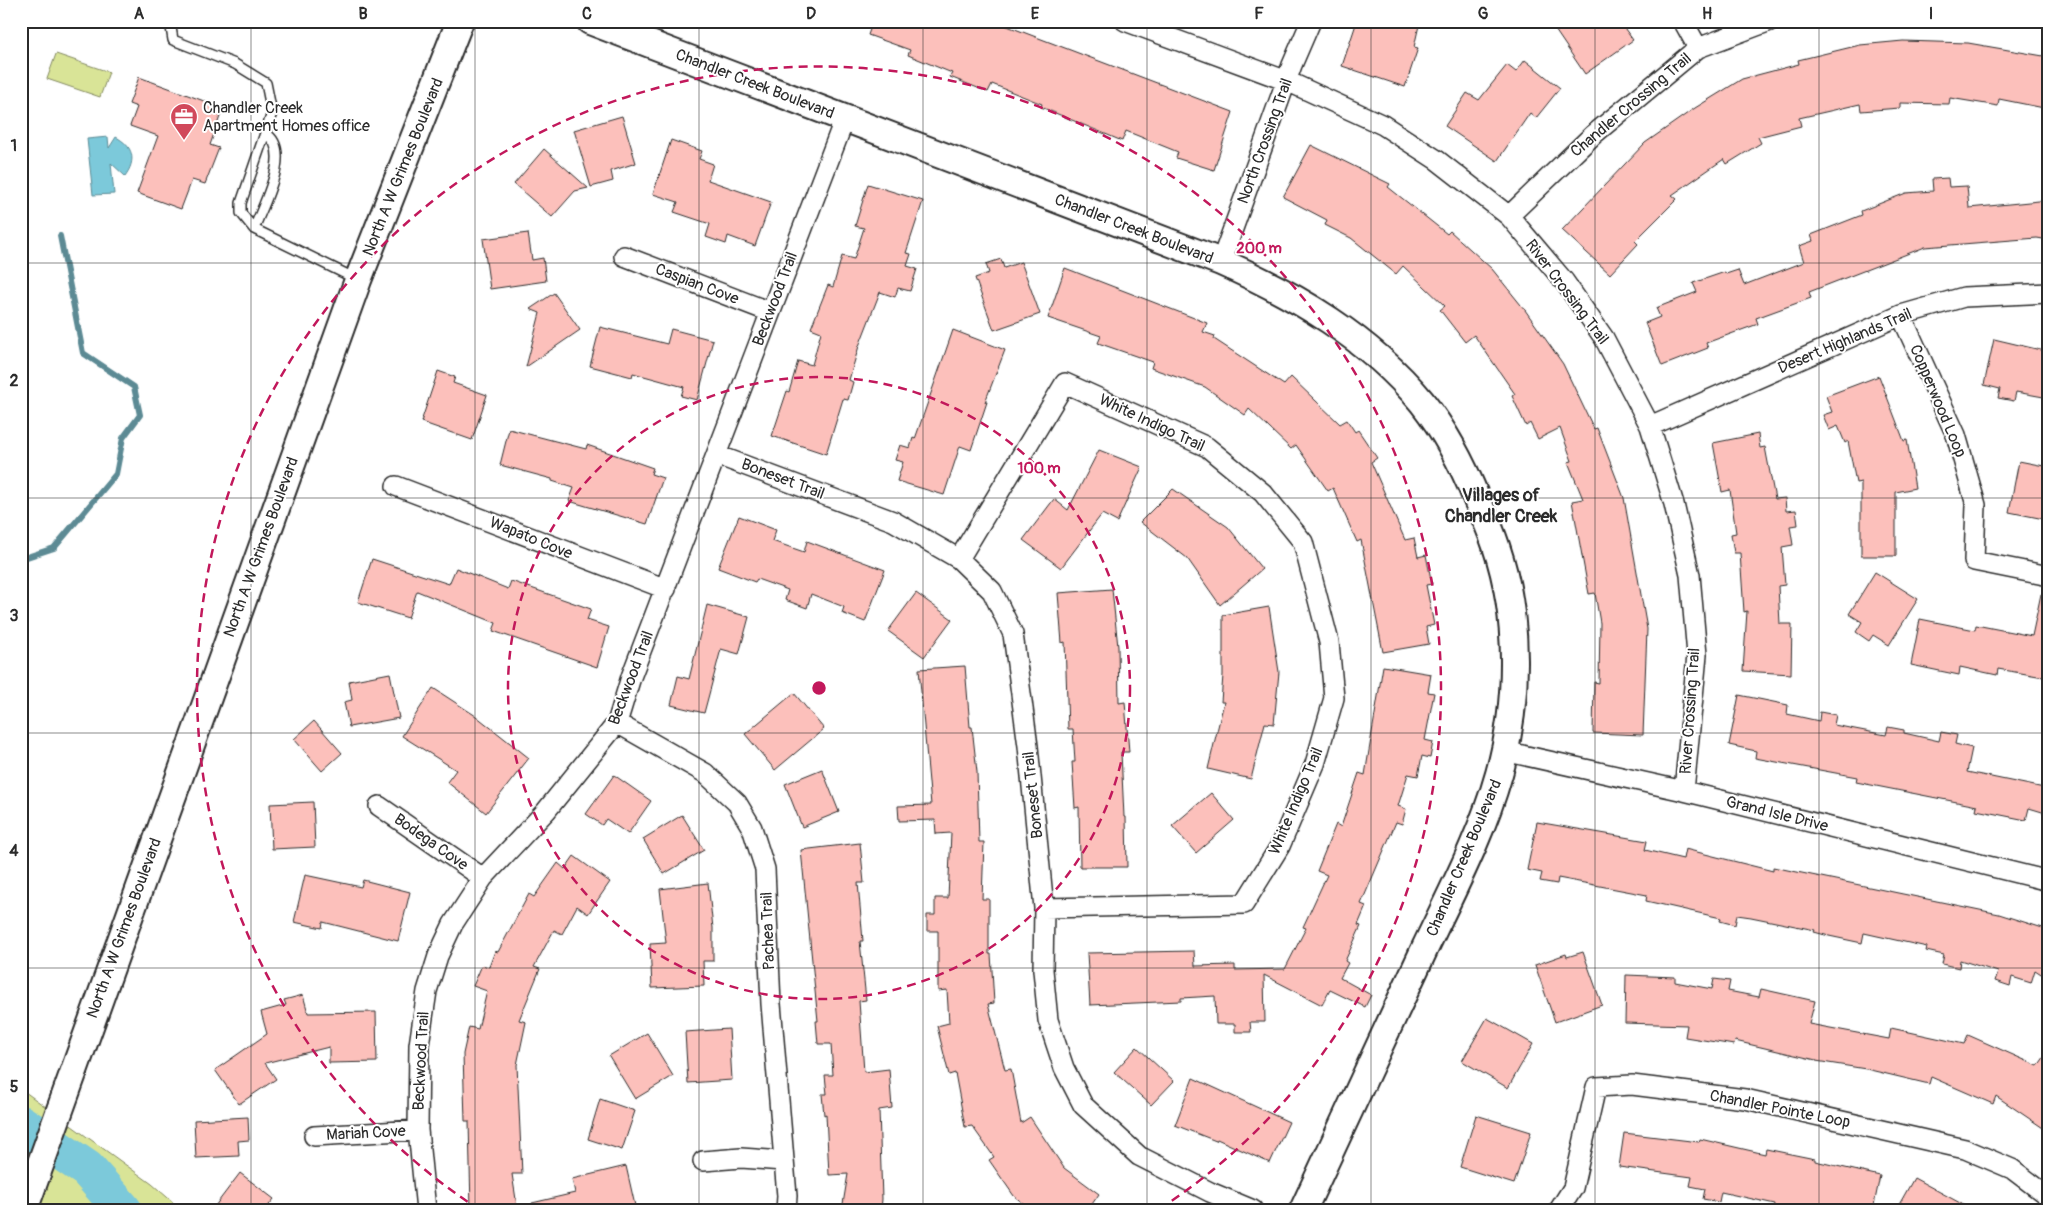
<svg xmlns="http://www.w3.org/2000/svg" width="2070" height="1231" font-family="Pangolin,sans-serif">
<rect width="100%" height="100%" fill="#fff"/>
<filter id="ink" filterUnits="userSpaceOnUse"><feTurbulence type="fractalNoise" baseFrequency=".02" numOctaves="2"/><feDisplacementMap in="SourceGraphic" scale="10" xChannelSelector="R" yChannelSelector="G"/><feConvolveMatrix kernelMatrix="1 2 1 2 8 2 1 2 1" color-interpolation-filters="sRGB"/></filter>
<g filter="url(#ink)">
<path fill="#d9e497" stroke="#828861" d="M56 54 109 72 100 97 47 79Z
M21 1089 152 1184 182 1210H21Z"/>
<path fill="#7bc9da" stroke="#5b8a94" d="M108 137 109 148 116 137C133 146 137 160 125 176L111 163 114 194 93 195 87 139Z"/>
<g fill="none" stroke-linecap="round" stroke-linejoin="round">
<path stroke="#5b8a94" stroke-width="6" d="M21 559 54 548 116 474 123 438 140 415 134 387 83 353 60 236"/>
<path stroke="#7bc9da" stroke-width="38" d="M21 1124 87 1169 123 1210"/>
</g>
<path fill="#fcc0bb" stroke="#2b2b2b" d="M873 21H994L1233 112 1214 170 1176 158 1178 152 1126 131 1122 141 1041 107 1042 104 992 84 988 92 950 77 952 73 908 55 910 50 868 35Z
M1357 21H1420L1414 47 1418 48 1405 87 1342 66Z
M1549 21H1619L1633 40 1585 74Z
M1903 41 1968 43 2049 57V109L1999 99 1998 106 1950 98 1949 104 1900 103V108L1861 111 1860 104 1799 118 1801 126 1758 137 1761 143 1727 164 1724 159 1672 195 1677 199 1635 241 1638 244 1610 274 1562 230 1645 143 1695 108 1742 79 1799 64 1798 60 1860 45Z
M1525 60 1560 88 1536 118 1530 113 1497 161 1445 126 1467 93 1479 100 1507 65 1516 72Z
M139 77 223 108 210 145 219 148 205 184 192 180 181 209 137 193 158 136 130 126 137 107 129 104Z
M622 116 636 163 611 171 613 181 591 187 574 130Z
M671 140 702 151 699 159 713 164 708 180 771 202 755 246 728 236 726 244 706 237 710 224 674 212 678 202 653 194Z
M1311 145 1390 184 1388 187 1447 234 1450 231 1492 269 1525 310 1563 364 1594 429 1597 428 1624 498 1647 629 1643 735 1593 733 1594 682 1599 683 1600 623 1595 593 1589 594 1572 501 1583 499 1568 462 1572 461 1560 428 1538 439 1530 423 1526 426 1512 396 1515 394 1474 335 1465 342 1440 310 1445 306 1403 266 1396 274 1351 238 1325 225 1327 220 1283 197Z
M544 149 588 188 575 191 552 217 514 184Z
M1948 178 1949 187 1967 186 1969 208 2049 200V240L2037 238 1925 247 1809 292 1811 298 1756 318 1758 324 1706 343 1708 348 1662 366 1645 323 1660 317 1656 308 1697 292 1693 283 1725 272 1726 274 1738 270 1744 285 1804 262 1799 246 1813 241 1811 235 1862 215 1861 211 1906 193 1933 191 1932 179Z
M868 184 923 201 906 253 911 254 907 266 917 269 910 291 898 288 895 297 880 292 859 346 849 380 853 382 848 400 843 399 826 454 772 436 787 391 789 392 798 361 812 365 821 332 811 328 828 285 833 287 842 256 854 259 864 228 855 226Z
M528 233 532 260 543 258 546 281 490 289 483 239Z
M1001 259 1004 268 1021 262 1040 314 994 330 975 278 989 273 986 264Z
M1065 268 1207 323 1203 332 1215 336 1214 339 1284 385 1291 377 1340 424 1347 420 1355 432 1358 430 1377 458 1371 462 1405 540 1414 538 1418 557 1426 555 1432 584 1426 585 1434 625 1426 627 1429 644 1383 652 1361 540 1357 542 1333 488 1328 491 1296 445 1291 449 1249 409 1245 415 1205 387 1151 368 1153 362 1098 343 1101 336 1048 318Z
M554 293 580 330 526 367 540 313 530 309Z
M600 327 667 344 671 329 713 340 697 400 681 396 684 387 633 373 632 377 590 366Z
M953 330 1005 350 985 402H987L971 450 960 446 944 495 897 481 903 462 895 460 900 445 910 448 913 438 915 439Z
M1994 339 2049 352V398L2016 392 2014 401 1998 398 2000 389 1984 385Z
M438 371 455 377 453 383 487 395 472 440 421 422Z
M1879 376 1904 441 1907 440 1915 488 1896 492V556H1861V482L1856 483 1848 441 1845 443 1838 426 1829 430 1823 415 1832 412 1826 396Z
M509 429 586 449 587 445 653 468 651 474 663 478 647 524 569 501 574 488 552 481V479L500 465Z
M1758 434 1760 448 1765 447 1775 499 1785 498 1786 511 1796 510 1798 525 1790 526 1793 545 1782 547 1785 585 1778 586 1780 624H1792L1791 674 1743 671 1747 611 1744 612 1740 553H1734L1731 534 1736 533 1730 490 1722 492 1713 443Z
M1099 450 1142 467 1117 522 1102 514 1061 568 1023 540 1054 499 1068 510Z
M2019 461 2049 467V520L2009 512Z
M1173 489 1228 527 1262 569 1220 605 1187 558 1140 522Z
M739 516 776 530 772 541 804 552 807 541 885 570 865 622 842 613 844 607 811 594 807 608 785 600 788 590 757 579 755 582 718 568Z
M372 559 449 584 456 568 508 589 511 581 591 609 587 620 609 627 597 667 493 631 496 623 417 591 408 618 358 602Z
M1875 572 1918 599 1889 645 1873 635 1869 641 1856 632 1862 622 1849 614Z
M1112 589 1118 647 1119 703 1125 702 1129 752H1121L1124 817H1126L1127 867H1080L1079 807 1075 808 1072 762H1075L1073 729H1068L1065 642 1062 643 1058 593Z
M916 593 952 619 924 657 888 631Z
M2041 594 2049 595V678L1998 669 1997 675 1960 667 1959 675 1911 665 1920 619 1975 630 1976 625 2032 636Z
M707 605 749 617 739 654 721 649 704 713 671 705 678 676 689 679Z
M1269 607 1279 672 1274 724 1265 723 1251 779 1208 769 1224 702H1221L1223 675V615Z
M965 666 970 727H972L977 772 979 842H984L982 899H989V954H991L994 1003 988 1004 1005 1070 1011 1069 1021 1123 1030 1117 1064 1168 1099 1194 1088 1210H1032L1014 1196 989 1160 994 1157 972 1126 965 1127 955 1073 949 1075 937 1026 949 1023 947 990 938 991V931H927V915H935V898H948L951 833 936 834 935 820 899 821 898 806 931 805 919 669Z
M1383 666 1431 674 1428 692 1434 693 1425 740 1433 742 1430 758 1422 756 1418 776 1408 774 1398 806 1406 809 1402 824 1396 822 1361 904 1366 906 1358 925 1361 926 1345 961 1348 963 1340 978 1371 995 1365 1007 1330 990 1322 1005 1264 975 1265 1022H1250L1251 1032H1235V1024H1216L1215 996 1181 998V1001L1090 1005 1087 953 1194 951 1195 966 1235 965V970L1285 969 1306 928 1303 927 1327 875 1317 871 1336 824 1341 827 1359 773 1365 775Z
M390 673 399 718 349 727 344 702 352 700 349 681Z
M433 688 476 716 529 758 486 813 447 782 456 770 402 736Z
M794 693 824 729 775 770 745 734Z
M1739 695 1788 705 1787 714 1819 721 1820 712 1836 715 1834 725 1886 735 1888 727 1904 730V733L1939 741 1941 732 1957 735 1955 744 1972 748 1967 772 2049 789V814L2029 808 2026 820 1976 810 1977 806 1856 782 1857 777 1755 758 1756 751 1729 745Z
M314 721 342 753 322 771 294 739Z
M822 769 839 812 802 827 785 784Z
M614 775 651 801 628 834 606 819 602 825 586 814Z
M1211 793 1234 820 1196 853 1172 826Z
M313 802 315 847 272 849 270 804Z
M682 815 704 850 664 874 643 839Z
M1537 822 1647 841 1645 850 1683 859 1685 849 1773 871V867L1999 914 2049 930V979L2035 970 2031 983 2012 977 2010 986 1995 981 1998 972 1960 960 1959 968 1942 964 1944 955 1926 951 1927 947 1864 933 1862 943 1829 936 1814 932 1815 930 1751 917 1737 915 1735 925 1720 921 1721 918 1646 901 1647 895 1558 878 1557 884 1540 881 1542 873 1527 870Z
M860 843 864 883H858L863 941H860L866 1000 859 1001 864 1072 889 1069 892 1108 879 1110 882 1199 881 1210H842L848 1174 829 1175 826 1114 824 1115 822 1094H827L825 1075H833L831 1044H818L816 1021H818L801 850Z
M574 856 610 882 588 914 577 906 562 934 554 930 534 967 540 969 519 1020 526 1022 517 1065 522 1174H512L517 1206 509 1208V1210H471L469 1121H465L463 1054 469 1027 478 1029 487 991 473 986 482 965 489 967 495 951 498 952 529 894 534 897 558 863 565 869Z
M305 875 361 887 363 880 410 892 398 941 323 922 322 928 294 922Z
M708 883 713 928V961H703L704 986 652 988 650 944 666 943 660 889Z
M1583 952 1602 1005 1555 1022 1535 965 1566 954 1567 957Z
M1626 975 1675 977V982L1712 989 1714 979 1730 981 1728 991 1759 997 1761 989 1815 1001 1809 1024 1889 1039 1891 1028 1964 1044 1968 1035 2038 1066 2049 1050V1132L1996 1096 1993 1104 1931 1077 1929 1084 1866 1069 1816 1061V1060L1735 1041 1734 1045 1685 1037 1687 1025 1625 1023Z
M303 995 308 1013 376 1012 377 1062 329 1063V1047L265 1063 276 1079 239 1104 215 1070 267 1034 261 1012 286 1005 284 1000Z
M1487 1018 1533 1044 1508 1088 1462 1061Z
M729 1029 732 1080 688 1083 685 1032Z
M647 1033 673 1076 635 1099 609 1056Z
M1137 1047 1174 1081 1151 1105 1114 1072Z
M1193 1078 1289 1122 1270 1163 1217 1139 1216 1141 1175 1125Z
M600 1099 635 1111 622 1150 588 1139Z
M1476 1115 1531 1132 1514 1184 1460 1167Z
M248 1117 249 1140 238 1141 239 1156 196 1158 194 1120Z
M1624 1133 1699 1142 1700 1139 1765 1154 1766 1149 1815 1159V1161L1880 1176 1873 1210H1774L1775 1204 1721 1192 1719 1202 1703 1199 1705 1189 1690 1186 1692 1177 1619 1167Z
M626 1166 636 1210H533L532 1203 575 1193 572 1179Z
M240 1173 274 1199 265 1210H212Z
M1914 1178 1973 1210H1896Z"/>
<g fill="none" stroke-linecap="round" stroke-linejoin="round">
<defs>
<path id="lane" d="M170 21 173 40 235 64 266 83 272 113 241 203V213L254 229 356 279
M254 229C263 204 294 150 265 133"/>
<path id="street" d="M1125 21 1287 81 1383 125 1437 160 1509 216 1564 281 1604 338 1650 426 1674 504 1690 575 1697 655 1684 791
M1683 21 1698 48
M1509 216 1593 135 1698 48 1770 21
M624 256 770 312
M1221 262 1292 65 1311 21
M1901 315 1956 435 1976 505 1974 561 2049 576
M1650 426 1901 315 1964 297 2049 293
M717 455 893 521 959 559 992 591 1013 634 1028 746 1044 908 1043 970 1048 1020 1064 1068 1083 1105 1139 1156 1210 1192 1253 1210
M396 486 666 589
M959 559 1065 383 1207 447 1263 493 1303 542 1329 642 1334 698 1315 764 1280 846 1244 904 1044 908
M617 723 705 773 737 803 752 828 765 869 771 1004 787 1196 786 1210
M1504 751 1684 791 2049 881
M379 806 483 878
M314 1136 418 1130
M703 1161 741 1158 783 1161
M426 1210 418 1130 419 1045 427 991 438 956 453 924 483 878 546 811 617 723 631 677 845 118
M1559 1210 1573 1188 1596 1087 1632 1085 1745 1099 1965 1149 2012 1169 2049 1197"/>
<path id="secondary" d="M590 21 1221 262C1296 295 1369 338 1422 402 1445 431 1463 465 1477 500 1484 515 1491 531 1496 546 1520 617 1519 703 1499 774 1482 835 1451 893 1424 950 1384 1037 1343 1123 1303 1210
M24 1210 358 280 460 21"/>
</defs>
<use href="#lane" stroke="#2b2b2b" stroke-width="12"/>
<use href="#street" stroke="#2b2b2b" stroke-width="22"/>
<use href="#secondary" stroke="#2b2b2b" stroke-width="30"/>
<use href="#lane" stroke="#fff" stroke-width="9"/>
<use href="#street" stroke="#fff" stroke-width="19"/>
<use href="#secondary" stroke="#fff" stroke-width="26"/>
</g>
</g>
<path fill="none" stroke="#2b2b2b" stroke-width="1" stroke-opacity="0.55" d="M251 21V1210M475 21V1210M699 21V1210M923 21V1210M1147 21V1210M1371 21V1210M1595 21V1210M1819 21V1210M21 263H2049M21 498H2049M21 733H2049M21 968H2049"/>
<g fill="none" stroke="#c2185b" stroke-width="2.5" stroke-dasharray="9 6">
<circle cx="819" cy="688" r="311"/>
<path d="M480 1210A622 622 0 1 1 1158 1210"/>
</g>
<defs>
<symbol id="office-pin" viewBox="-11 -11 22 30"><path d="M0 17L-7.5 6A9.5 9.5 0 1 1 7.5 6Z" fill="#d1495b" stroke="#fff"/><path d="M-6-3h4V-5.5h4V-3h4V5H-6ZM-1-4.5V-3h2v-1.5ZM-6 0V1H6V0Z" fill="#fff"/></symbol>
</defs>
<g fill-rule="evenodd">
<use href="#office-pin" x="168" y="101" width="32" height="43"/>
</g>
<g text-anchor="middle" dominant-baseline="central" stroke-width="4" stroke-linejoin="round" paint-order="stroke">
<g font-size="16" fill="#2b2b2b" stroke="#fff">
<text transform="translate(755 84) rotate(21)">Chandler Creek Boulevard</text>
<text transform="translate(1631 105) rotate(-40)">Chandler Crossing Trail</text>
<text transform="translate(1265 141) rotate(-70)">North Crossing Trail</text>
<text transform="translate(403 167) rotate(-68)">North A W Grimes Boulevard</text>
<text transform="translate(1134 229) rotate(21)">Chandler Creek Boulevard</text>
<text transform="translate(697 284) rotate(21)">Caspian Cove</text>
<text transform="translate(1567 292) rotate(53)">River Crossing Trail</text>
<text transform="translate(775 299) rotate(-69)">Beckwood Trail</text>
<text transform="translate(1845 341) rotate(-23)">Desert Highlands Trail</text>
<text transform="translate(1938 401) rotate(67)">Copperwood Loop</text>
<text transform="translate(1152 423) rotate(25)">White Indigo Trail</text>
<text transform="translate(783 479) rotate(21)">Boneset Trail</text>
<text transform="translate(531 538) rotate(22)">Wapato Cove</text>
<text transform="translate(261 547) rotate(-70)">North A W Grimes Boulevard</text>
<text transform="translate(631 678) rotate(-69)">Beckwood Trail</text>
<text transform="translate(1690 711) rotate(-86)">River Crossing Trail</text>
<text transform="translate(1033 795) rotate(-96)">Boneset Trail</text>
<text transform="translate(1296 801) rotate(-67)">White Indigo Trail</text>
<text transform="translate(1777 814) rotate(14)">Grand Isle Drive</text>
<text transform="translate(431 842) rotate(35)">Bodega Cove</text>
<text transform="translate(1464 858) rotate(-67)">Chandler Creek Boulevard</text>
<text transform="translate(124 928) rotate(-70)">North A W Grimes Boulevard</text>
<text transform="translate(768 931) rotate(-92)">Pachea Trail</text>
<text transform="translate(421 1061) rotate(-87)">Beckwood Trail</text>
<text transform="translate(1780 1109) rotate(11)">Chandler Pointe Loop</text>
<text transform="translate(366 1133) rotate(-3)">Mariah Cove</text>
</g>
<g font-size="16" fill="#2b2b2b" stroke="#fff" text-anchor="start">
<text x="203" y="108">Chandler Creek<tspan x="203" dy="18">Apartment Homes office</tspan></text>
</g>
<g font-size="18" font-weight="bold" fill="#2b2b2b" stroke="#fff">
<text x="1501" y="495">Villages of<tspan x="1501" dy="21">Chandler Creek</tspan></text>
</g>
</g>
<circle cx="819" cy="688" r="8" fill="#c2185b" stroke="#fff" stroke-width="2.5"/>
<g font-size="15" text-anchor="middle" font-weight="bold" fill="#c2185b" stroke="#fff" stroke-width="4" stroke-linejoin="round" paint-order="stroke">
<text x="1259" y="253">200 m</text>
<text x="1039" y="473">100 m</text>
</g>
<rect width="2070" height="1231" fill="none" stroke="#fff" stroke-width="55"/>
<rect x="28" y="28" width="2014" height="1176" fill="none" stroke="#2b2b2b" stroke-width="2"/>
<g font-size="16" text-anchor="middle" font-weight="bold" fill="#2b2b2b">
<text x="139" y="19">A</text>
<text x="363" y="19">B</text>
<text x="587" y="19">C</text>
<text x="811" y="19">D</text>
<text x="1035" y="19">E</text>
<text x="1259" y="19">F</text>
<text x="1483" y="19">G</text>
<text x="1707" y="19">H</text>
<text x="1931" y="19">I</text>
<text x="14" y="151">1</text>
<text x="14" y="386">2</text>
<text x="14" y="621">3</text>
<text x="14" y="856">4</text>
<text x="14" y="1092">5</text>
</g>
</svg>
